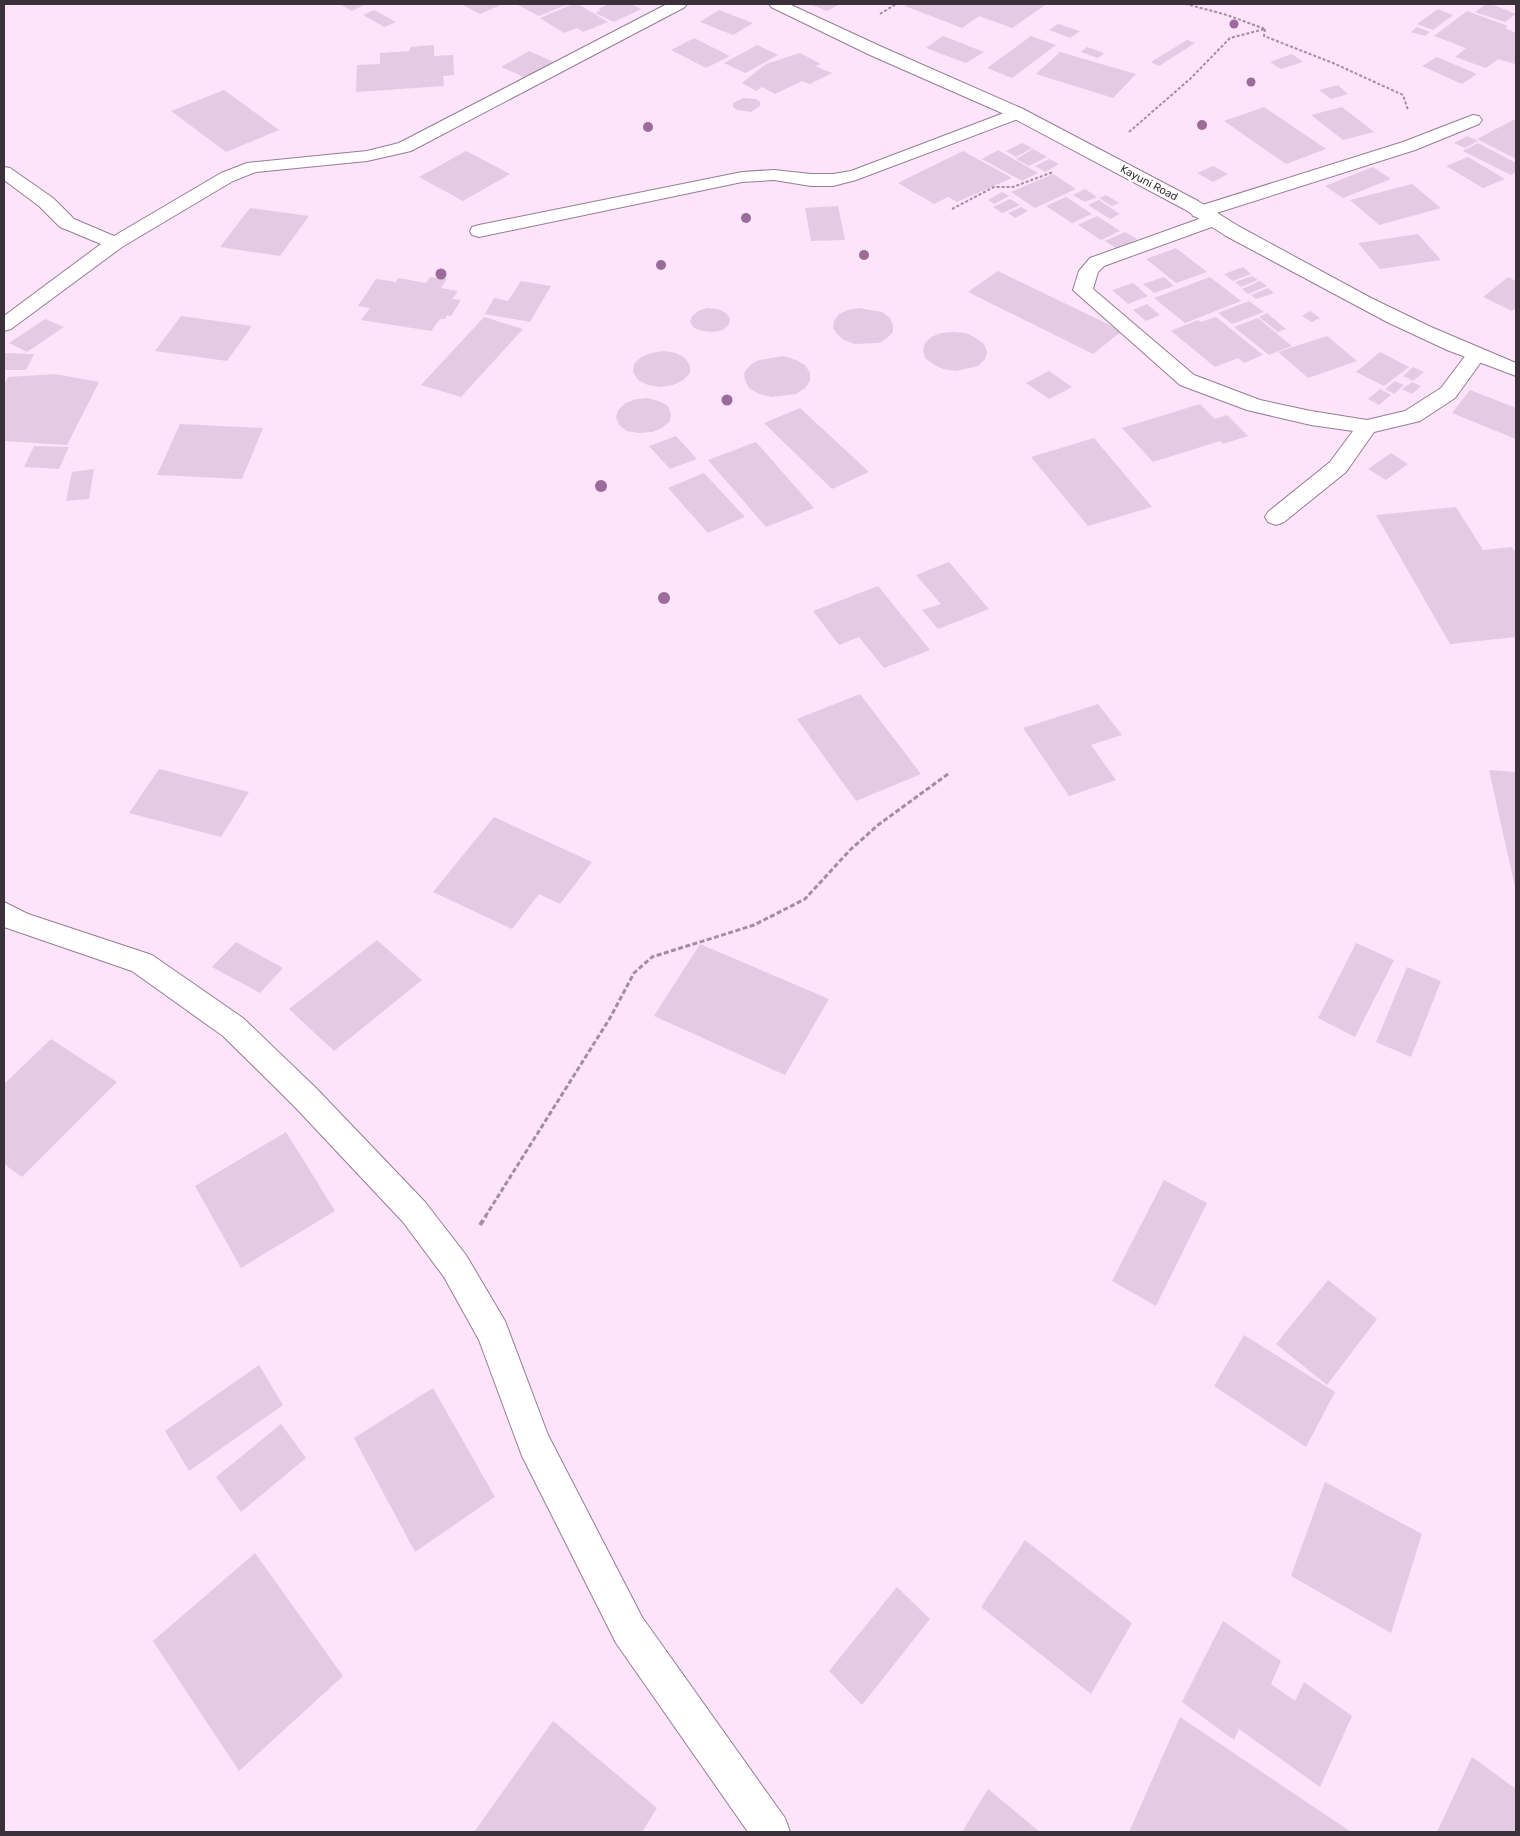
<svg xmlns="http://www.w3.org/2000/svg" width="1520" height="1836" font-family="Rubik,sans-serif">
<rect width="100%" height="100%" fill="#fee4fb"/>
<path fill="#e4cae2" d="M339 4H360L364 5 352 11Z
M466 4H503L480 14 463 5Z
M516 4H568L539 16Z
M573 4H578L608 22 583 32 577 28 564 33 540 18Z
M609 4H631L641 9 614 22 595 13 601 10 598 9Z
M809 4H840L827 11Z
M910 4H1047L1012 28 979 16 962 28 905 6Z
M1486 4H1491L1516 14 1505 22 1475 12Z
M1438 9 1453 15 1433 30 1417 24Z
M374 10 396 22 384 27 363 15Z
M719 10 753 23 733 35 700 22Z
M1467 11 1508 26 1505 28 1516 33V63L1515 64 1498 59 1486 68 1455 57 1466 48 1434 36Z
M1058 24 1080 31 1070 38 1049 30Z
M1417 27 1430 32 1425 36 1411 32Z
M943 36 984 52 966 63 926 48Z
M1031 36 1056 45 1012 78 987 68Z
M694 38 730 56 706 68 671 50Z
M1187 40 1195 43 1159 66 1151 62Z
M434 45V56L453 55 454 75 443 76 444 86 356 92 357 65 380 64V53L410 51V47Z
M757 45 778 55 745 73 724 63Z
M1087 47 1104 53 1098 58 1081 52Z
M529 51 554 62 526 78 501 67Z
M1060 52 1136 74 1113 98 1036 74Z
M800 53 821 64 815 66 832 73 810 84 802 81 775 94 762 87 756 91 742 83 766 64Z
M1292 54 1303 62 1281 69 1270 62Z
M1437 57 1477 74 1462 84 1422 66Z
M1338 85 1348 94 1331 99 1319 90Z
M224 90 279 130 226 152 171 111Z
M743 98 756 99 760 102V106L751 112 737 110 733 107V103Z
M1264 107 1326 149 1286 164 1224 121Z
M1342 107 1374 132 1343 140 1311 115Z
M1513 120 1516 121V159L1477 139Z
M1467 136 1478 141 1465 148 1454 143Z
M1022 143 1032 148 1016 157 1006 151Z
M1478 143 1516 163V172L1511 175 1463 151Z
M1033 149 1047 157 1029 166 1016 159Z
M998 150 1038 173 1022 181 982 159Z
M466 151 510 174 463 201 419 177Z
M963 151 1012 178 957 202 948 197 934 204 898 183Z
M1468 157 1505 179 1483 188 1446 166Z
M1049 159 1059 164 1045 172 1035 166Z
M1213 166 1228 174 1213 182 1197 173Z
M1373 167 1391 179 1343 198 1325 186Z
M1053 174 1076 189 1035 208 1011 192Z
M1412 184 1441 208 1379 225 1350 200Z
M1085 189 1097 197 1085 202 1073 195Z
M1002 192 1009 196 994 204 988 200Z
M1106 195 1119 203 1112 206 1099 198Z
M1066 197 1092 214 1072 223 1046 206Z
M1010 199 1020 205 1002 213 993 207Z
M1099 200 1120 214 1110 219 1088 205Z
M838 206 845 240 811 241 805 208Z
M1021 207 1028 211 1015 218 1008 213Z
M250 208 309 216 280 256 220 247Z
M1097 216 1120 231 1101 240 1078 225Z
M1125 232 1137 239 1117 249 1105 241Z
M1418 234 1441 260 1380 269 1358 243Z
M1176 248 1207 272 1176 283 1146 259Z
M1243 267 1251 274 1233 281 1224 274Z
M998 271 1122 331 1093 354 968 292Z
M1252 276 1258 280 1241 287 1235 282Z
M430 277 447 279 441 288 458 291 452 299 461 300 451 316 447 315 445 319H440L431 331 361 320 370 308 358 306 376 279 396 282 398 278 426 283Z
M1164 277 1174 286 1154 293 1143 284Z
M1210 277 1241 301 1185 323 1154 298Z
M1508 277 1516 281V308L1512 311 1483 297Z
M521 281 551 286 530 322 485 314 494 298 508 301Z
M1260 281 1267 286 1248 294 1242 289Z
M1133 283 1148 296 1128 304 1112 290Z
M1268 288 1274 293 1256 299 1251 295Z
M1249 301 1264 312 1232 324 1218 313Z
M1147 304 1160 315 1146 321 1133 310Z
M707 308 718 309 726 313 730 318 729 324 723 330 713 332 703 331 694 328 690 322 692 316 698 311Z
M859 308 882 312 890 318 893 325V332L887 338 879 343 855 344 844 340 837 334 833 328 834 321 839 314 848 310Z
M1310 311 1320 318 1312 322 1302 316Z
M1267 313 1286 329 1278 332 1259 317Z
M181 316 252 326 227 361 155 351Z
M484 317 523 329 461 397 421 385Z
M1216 317 1263 355 1244 363 1238 358 1215 367 1171 331 1198 320 1201 322Z
M1258 318 1292 346 1269 355 1234 327Z
M45 319 64 327 27 352 9 343Z
M953 332 966 333 976 338 984 344 987 352 985 359 978 366 956 371 943 369 933 364 925 358 923 350 925 343 931 337 941 333Z
M1327 336 1357 361 1308 378 1278 352Z
M664 351 676 353 685 358 690 365V373L683 380 673 385 660 387 648 385 638 380 633 372 634 364 641 357 651 353Z
M1380 352 1409 367 1384 386 1356 372Z
M4 353 34 354 26 370H4Z
M784 356 796 360 805 365 810 373V381L805 388 796 394 771 397 759 394 749 388 745 380 744 373 750 365 759 360Z
M1413 367 1424 372 1413 381 1403 376Z
M1049 371 1072 387 1049 399 1026 383Z
M55 374 99 382 67 445 4 441V385L8 377Z
M1395 381 1404 385 1394 394 1385 389Z
M1412 382 1421 386 1412 394 1402 389Z
M1380 389 1391 395 1379 405 1368 399Z
M1470 390 1516 408V439L1452 413Z
M648 398 659 401 668 406 671 414 670 421 662 428 652 432 639 433 627 431 619 425 616 417 618 410 626 403 636 399Z
M1200 404 1215 419 1227 415 1248 436 1223 444 1220 441 1153 462 1122 428Z
M800 408 854 458 869 472 832 489 764 423Z
M180 424 263 428 242 479 157 475Z
M676 436 697 459 670 469 649 446Z
M1094 438 1152 507 1088 526 1031 457Z
M756 442 814 508 766 527 708 460Z
M34 446 69 447 59 469 24 467Z
M1391 453 1408 464 1386 480 1368 469Z
M94 469 89 499 66 501 72 472Z
M704 473 745 517 708 533 668 488Z
M1456 507 1483 550 1512 547 1516 553V637L1450 644 1376 515Z
M949 562 989 609 938 629 922 610 941 604 916 575Z
M878 586 900 613 930 650 884 668 859 637 839 645 813 611Z
M860 694 921 774 856 801 797 719Z
M1098 704 1122 735 1091 745 1116 780 1069 796 1023 728Z
M159 769 249 792 221 837 129 813Z
M1489 770 1516 772V887H1515Z
M494 817 592 862 560 904 539 894 512 929 433 892Z
M377 940 422 980 334 1051 289 1009Z
M236 942 283 968 260 993 212 967Z
M1356 943 1394 960 1355 1037 1318 1018Z
M700 944 829 999 785 1075 654 1016Z
M1407 967 1441 981 1411 1057 1376 1042Z
M51 1039 117 1082 22 1177 4 1164V1084Z
M286 1132 335 1211 241 1268 195 1186Z
M1164 1180 1207 1203 1156 1306 1112 1281Z
M1328 1280 1377 1319 1327 1385 1276 1344Z
M1244 1335 1335 1392 1306 1447 1214 1386Z
M259 1365 283 1405 189 1471 165 1431Z
M433 1388 495 1497 415 1552 354 1438Z
M281 1424 306 1458 241 1512 216 1477Z
M1325 1482 1422 1534 1391 1633 1291 1576Z
M1025 1540 1132 1623 1091 1694 981 1607Z
M255 1553 343 1676 239 1771 153 1641Z
M897 1587 930 1619 862 1705 829 1671Z
M1223 1621 1281 1661 1271 1684 1295 1701 1304 1682 1352 1716 1320 1787 1239 1729 1234 1740 1182 1702Z
M1180 1717 1351 1832H1129Z
M553 1721 657 1808 642 1832H474Z
M1472 1757 1516 1789V1832H1437Z
M988 1789 1040 1832H962Z"/>
<g fill="none" stroke-linecap="round" stroke-linejoin="round">
<defs>
<path id="service" d="M1213 214 1220 216 1222 220 1220 224 1104 266 1098 272 1093 289 1194 375 1260 400 1311 411 1367 420 1405 411 1441 388 1469 351 1476 349 1483 351 1486 355 1455 398 1420 421 1374 432 1346 472 1284 522 1276 525 1268 522 1265 517 1268 512 1330 462 1353 431 1311 425 1247 410 1180 385 1073 290 1079 271 1090 258Z"/>
<path id="minor" d="M667 4H687L685 7 411 151 367 161 256 172 233 181 122 247 11 329 4 331V316L101 244 60 227 39 206 4 180V167L10 168 53 198 74 219 114 236 221 173 247 163 367 151 399 143Z
M1017 108 1023 109 1026 113 1023 117 856 180 833 186H811L774 180 742 182 479 237 472 235 470 231 472 227 479 225 742 172 774 170 811 174H833L851 171Z
M1473 115 1479 116 1482 120 1479 124 1415 150 1207 216 1200 218 1193 216 1191 212 1193 208 1403 142Z
M4 902 28 914 152 955 243 1018 316 1088 425 1202 466 1255 505 1321 548 1435 642 1617 785 1818 790 1832H748L616 1643 522 1456 479 1340 444 1277 403 1222 294 1106 223 1036 132 971 4 927Z"/>
<path id="tertiary" d="M769 4H789L882 47 1023 109 1198 201 1240 227 1371 298 1431 327 1516 363V376L1447 350 1387 322 1226 236 1184 209 1011 117 870 55 771 7Z"/>
</defs>
<use href="#service" stroke="#957d93" stroke-width="2"/>
<use href="#minor" stroke="#957d93" stroke-width="2"/>
<use href="#tertiary" stroke="#957d93" stroke-width="2"/>
<path stroke="#a18e9f" stroke-width="2" stroke-dasharray="3 2" stroke-linecap="butt" d="M880 14 896 4
M1265 29 1264 36 1333 63 1403 95 1408 110
M1129 132 1190 79 1230 38 1265 29 1227 15 1186 4
M952 209 994 187H1013L1053 172"/>
<path stroke="#a18e9f" stroke-width="3" stroke-dasharray="5 2.5" stroke-linecap="butt" d="M485 1217 610 1018 634 973 652 957 754 925 805 899 850 850 878 825 948 774"/>
<path stroke="#a18e9f" stroke-width="4" stroke-dasharray="6 3" stroke-linecap="butt" d="M480 1225 486 1216"/>
<use href="#service" fill="#fff" fill-rule="evenodd"/>
<use href="#minor" fill="#fff" fill-rule="evenodd"/>
<use href="#tertiary" fill="#fff" fill-rule="evenodd"/>
</g>
<g fill="#9b6b99">
<circle cx="1234" cy="24" r="4.5"/>
<circle cx="1251" cy="82" r="4.5"/>
<circle cx="1202" cy="125" r="5"/>
<circle cx="648" cy="127" r="5"/>
<circle cx="746" cy="218" r="5"/>
<circle cx="864" cy="255" r="5"/>
<circle cx="661" cy="265" r="5"/>
<circle cx="441" cy="274" r="5.5"/>
<circle cx="727" cy="400" r="5.5"/>
<circle cx="601" cy="486" r="6"/>
<circle cx="664" cy="598" r="6"/>
</g>
<g text-anchor="middle" dominant-baseline="central" stroke-width="5" stroke-linejoin="round" paint-order="stroke">
<g font-size="11" fill="#3b313a" stroke="#fff">
<text transform="translate(1149 183) rotate(28)">Kayuni Road</text>
</g>
</g>
<rect width="1520" height="1836" fill="none" stroke="#3b313a" stroke-width="10"/>
</svg>
